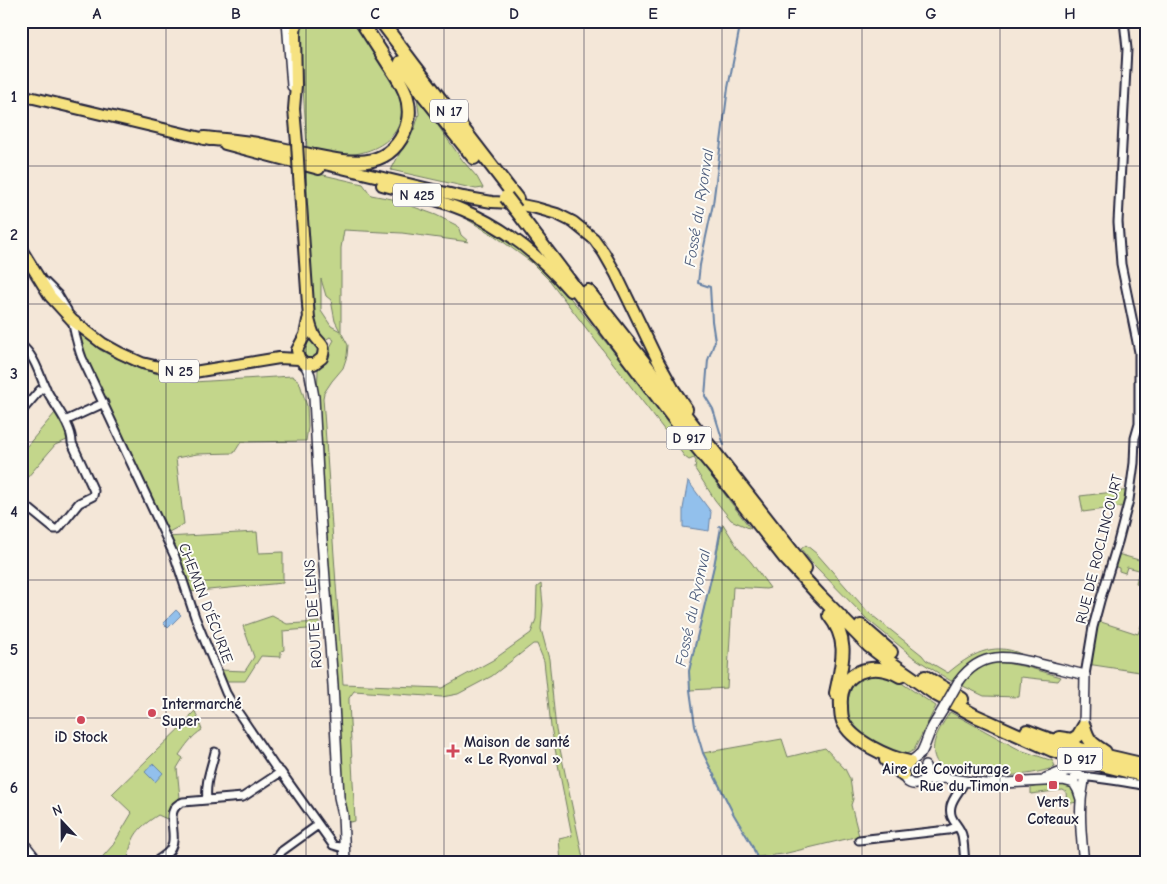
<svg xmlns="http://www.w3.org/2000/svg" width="1167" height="884" font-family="'Comic Neue',sans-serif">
<rect width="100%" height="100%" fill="#f4e7d8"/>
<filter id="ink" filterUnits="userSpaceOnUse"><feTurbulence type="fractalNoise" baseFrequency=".02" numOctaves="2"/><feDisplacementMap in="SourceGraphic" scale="10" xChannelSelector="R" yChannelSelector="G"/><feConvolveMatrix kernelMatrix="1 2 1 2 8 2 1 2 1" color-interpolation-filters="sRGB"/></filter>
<g filter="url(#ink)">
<path fill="#c3d68b" stroke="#727c63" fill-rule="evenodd" d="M303 21H354C364 37 375 54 385 70 389 77 395 85 398 93 413 131 379 154 344 155 333 155 318 150 307 148L300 42Z
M417 96 463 161 477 177 483 188 476 189 391 170 403 147 415 128 419 114Z
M306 171 363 184 371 195 392 199 436 215 458 226 461 235 469 242 402 233 344 230 341 248V332L348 345 347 356 343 368 332 381 324 393 323 398 343 684 442 688 493 660 531 633 536 619 537 587 541 584 543 605 541 629 549 659 556 730 584 863 561 862 559 839 572 836 561 780 551 727 544 661 537 644H533L492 676 458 694 442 697 354 691 349 698V702L355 821 350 822 346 821 344 812 317 398 318 370 321 365 326 360 329 349 334 340 330 337 325 340 321 338 315 327 305 199ZM321 279 326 296 331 300 335 321 340 331 331 326 321 311Z
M468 220H475L495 231 521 249 555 279 670 422 751 529 731 520 715 500 695 469 696 461 694 458 689 460 685 457 550 281 531 262 495 236Z
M79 332 100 350 137 368 176 379 193 382 292 376 299 381 307 406 308 427 306 441 241 442 234 453 197 454 176 458 184 524 165 534 133 468 76 337Z
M301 350a9 9 0 1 1 18 0a9 9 0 1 1-18 0Z
M60 410 72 438 55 445 21 485V453L55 413Z
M1130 490 1127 506 1083 512 1080 496Z
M723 524 738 548 751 562 770 588 766 589 733 587 727 688 690 690 689 671 714 566Z
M257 532 259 553 283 552V583L187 592 166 537Z
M806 545 817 554 868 612 922 655 926 660 948 673C969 655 993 641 1021 654 1002 651 992 651 975 661 971 663 967 664 964 667 959 672 957 679 951 681L913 657 867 619 813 564 801 549Z
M1114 553 1146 562V588L1136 583 1139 570 1127 567 1125 573 1119 571V568L1111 565Z
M1146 611V673L1087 664 1095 620 1138 634Z
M272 616 287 624 319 622 320 628 283 631 284 650 281 651V657L261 656 245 681H226L220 670 245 671 254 657 243 626Z
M994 661 1027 667 1061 677 1058 681 1021 677 1019 697 984 696 963 686 970 673Z
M872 675 894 678 936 706 914 750C911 752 907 754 904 754 897 754 891 750 886 747 872 741 853 732 848 716 846 708 847 701 850 693 853 681 860 678 872 675Z
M195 711 202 730C192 736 186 745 179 755L183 758 177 768 180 798 179 803 171 820 167 819 158 815C138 828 132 835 128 858L124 859 118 863H97L113 845 132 813 112 794 190 718V716Z
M950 712 1020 750 1053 761 1055 767C1026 778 991 777 960 771 956 770 950 770 945 768 939 766 935 760 934 754 931 739 943 724 950 712Z
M782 739 788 757 825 748 845 769 850 779 853 799 851 805 859 836 783 854 757 857 752 845 734 815 703 753Z
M1064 785C1075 788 1075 792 1077 802L1067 804 1066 792 1063 790 1031 794V788L1037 786Z"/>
<path fill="#92c0ec" stroke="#6581a5" d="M688 481 711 512 709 531 683 527V509Z
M176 610 181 615 168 628 163 623Z
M153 763 163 773 155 782 145 772Z"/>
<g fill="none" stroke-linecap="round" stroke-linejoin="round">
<path stroke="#6581a5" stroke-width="2" d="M724 445 713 409 705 396 708 360 715 341 712 321 710 287 698 283 700 265 713 204 728 88 741 21
M719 526 721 527 714 566 689 671 690 690 695 726 703 753 734 815 752 845 759 863"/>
<defs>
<path id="street" d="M45 282 58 295 67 310
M72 320C75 333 77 345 82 358L175 557 195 617 226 693 233 705 275 767 281 772 333 845 340 847H345
M21 345C35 356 39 374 46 389 54 405 72 425 72 443L94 491 93 496 79 503 58 529H54L21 502
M21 412 40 390 46 388
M65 421 104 403
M1085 675 1093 627 1100 601 1118 542 1129 500 1134 463 1135 438 1139 424V352L1121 264 1118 222 1127 49 1124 21
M1082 776C1103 779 1125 781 1146 786
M964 782C961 790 953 797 951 806 948 820 959 824 962 835 964 844 964 854 965 863
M207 800C205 782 211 769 215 752
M859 840 948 830 956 827
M153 863C159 859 168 855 171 848 179 834 162 809 183 802L243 797 281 772
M273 863 282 851 318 825
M559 863H565
M947 863 964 861"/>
<path id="secondary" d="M287 21 292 86
M305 364 310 375 314 397 320 513 333 685 339 797 343 815 345 863
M959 681C982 650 1007 656 1040 664 1055 668 1070 671 1085 675L1084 726
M925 766C931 784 909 791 904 776 900 765 914 761 921 753 925 747 927 738 930 732 933 725 938 718 942 711
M1046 778C1058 774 1070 766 1080 775
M922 781 944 778 985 784 1063 780 1074 783 1078 790 1081 799
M1074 783V779L1076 776 1080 775 1084 778C1084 786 1081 794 1081 802 1079 822 1082 843 1084 863
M21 840 39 863"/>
<path id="primary" d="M296 21 295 34 296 85 294 109 297 143
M21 95 210 140
M225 144 319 169
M312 161 463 197 492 202 512 203 536 208 557 214 573 222 594 239 604 253 616 274 658 361 673 388 687 409
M382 185C409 192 437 199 463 210 504 227 541 257 570 291
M21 249 50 296 72 320 102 343 120 353 142 363 176 371 194 372 279 358 299 359 305 364H314L322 358C327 344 320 345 314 335 312 330 310 324 309 319L299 176
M299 359 297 350 305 335 308 320"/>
<path id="highway" d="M381 21 414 65 517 199
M401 62 422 93 474 158
M204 138C222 140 240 141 257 144 275 148 292 151 310 155 344 162 385 173 404 133 410 120 410 105 405 92 401 82 394 72 388 63 379 49 370 35 361 21
M516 210 681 428 724 480 785 558 819 595 869 646 894 665 937 695 976 716 1052 750 1098 764 1146 776
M588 291 805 568
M829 615C850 641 842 663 836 693
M861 626 891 652
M900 676C874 660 838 671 841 706 841 711 841 716 843 721 851 741 889 758 909 762
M925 677 962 699
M1084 726C1088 742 1093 744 1105 752
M1027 731C1066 747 1105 756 1146 765
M1059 738 1072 740 1078 736 1084 726
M886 760 895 766 903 775"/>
</defs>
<use href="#street" stroke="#22223b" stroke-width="11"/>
<use href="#secondary" stroke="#22223b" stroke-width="12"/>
<use href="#primary" stroke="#22223b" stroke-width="14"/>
<use href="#highway" stroke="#22223b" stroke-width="16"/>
<use href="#street" stroke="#fdfcf7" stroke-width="7"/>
<use href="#secondary" stroke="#fdfcf7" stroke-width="9"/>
<use href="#primary" stroke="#f6e281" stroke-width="10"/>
<use href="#highway" stroke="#f6e281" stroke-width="12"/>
<defs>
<path id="secondary-bridge" d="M942 711 959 681"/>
<path id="primary-bridge" d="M297 143 299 176"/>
<path id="highway-bridge" d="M506 197 516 210"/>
</defs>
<use href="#secondary-bridge" stroke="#22223b" stroke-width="12" stroke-linecap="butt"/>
<use href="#primary-bridge" stroke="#22223b" stroke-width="14" stroke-linecap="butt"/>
<use href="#highway-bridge" stroke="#22223b" stroke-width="16" stroke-linecap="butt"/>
<use href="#secondary-bridge" stroke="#fdfcf7" stroke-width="9"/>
<use href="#primary-bridge" stroke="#f6e281" stroke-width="10"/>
<use href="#highway-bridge" stroke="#f6e281" stroke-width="12"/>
</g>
</g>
<path fill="none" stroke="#22223b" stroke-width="1" stroke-opacity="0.55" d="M166 21V863M306 21V863M444 21V863M584 21V863M722 21V863M862 21V863M1000 21V863M21 166H1146M21 304H1146M21 442H1146M21 580H1146M21 718H1146"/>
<g fill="#d1495b" stroke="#fdfcf7" stroke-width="2">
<circle cx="152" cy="713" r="5"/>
<circle cx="81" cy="720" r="5"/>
<path d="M450.5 743.5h5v5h5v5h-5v5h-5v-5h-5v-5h5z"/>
<circle cx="1019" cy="778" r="5"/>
<rect x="1048" y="780" width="10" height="10" rx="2.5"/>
</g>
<g text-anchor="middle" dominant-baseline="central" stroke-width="4" stroke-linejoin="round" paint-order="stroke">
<g fill="#fdfcf7" stroke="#646373" stroke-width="1">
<rect x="430" y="99.5" width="38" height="23" rx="4"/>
<rect x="393" y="183.5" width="48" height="23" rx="4"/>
<rect x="159" y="359.5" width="40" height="23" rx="4"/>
<rect x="666.5" y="426.5" width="45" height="23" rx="4"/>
<rect x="1057.5" y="747.5" width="45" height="23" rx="4"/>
</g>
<g font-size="14" font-weight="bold" fill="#22223b">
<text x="449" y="111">N 17</text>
<text x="417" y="195">N 425</text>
<text x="179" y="371">N 25</text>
<text x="689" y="438">D 917</text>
<text x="1080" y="759">D 917</text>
</g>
<g font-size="15" fill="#22223b" stroke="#fdfcf7">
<text transform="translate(1099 549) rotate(-76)">RUE DE ROCLINCOURT</text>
<text transform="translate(206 603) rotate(69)">CHEMIN D'ÉCURIE</text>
<text transform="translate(313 614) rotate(-94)">ROUTE DE LENS</text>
</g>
<g font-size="15" font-weight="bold" fill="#22223b" stroke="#fdfcf7" text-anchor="start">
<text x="162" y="704">Intermarché<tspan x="162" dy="17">Super</tspan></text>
<text x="81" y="737" text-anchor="middle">iD Stock</text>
<text x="464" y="742">Maison de santé<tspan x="464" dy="17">« Le Ryonval »</tspan></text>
<text x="1009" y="769" text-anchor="end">Aire de Covoiturage<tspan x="1009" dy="17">Rue du Timon</tspan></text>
<text x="1053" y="802" text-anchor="middle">Verts<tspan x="1053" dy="17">Coteaux</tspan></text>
</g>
<g font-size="16" font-style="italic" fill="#495979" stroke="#fdfcf7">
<text transform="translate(699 208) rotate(-81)">Fossé du Ryonval</text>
<text transform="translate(693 608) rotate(-78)">Fossé du Ryonval</text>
</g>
</g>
<rect width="1167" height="884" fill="none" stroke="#fdfcf7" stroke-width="55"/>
<g transform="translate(62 822) rotate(338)" stroke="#fdfcf7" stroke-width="4" paint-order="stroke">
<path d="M0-4L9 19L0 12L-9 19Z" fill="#22223b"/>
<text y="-8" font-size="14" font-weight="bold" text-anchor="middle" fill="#22223b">N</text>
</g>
<rect x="28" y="28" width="1112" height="828" fill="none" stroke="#22223b" stroke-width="2"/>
<g font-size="16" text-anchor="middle" font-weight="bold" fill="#22223b">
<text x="97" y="19">A</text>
<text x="236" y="19">B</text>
<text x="375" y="19">C</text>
<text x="514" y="19">D</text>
<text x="653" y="19">E</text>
<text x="792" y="19">F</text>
<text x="931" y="19">G</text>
<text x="1070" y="19">H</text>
<text x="14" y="102">1</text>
<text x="14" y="240">2</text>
<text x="14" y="379">3</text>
<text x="14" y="517">4</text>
<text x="14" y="655">5</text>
<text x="14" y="793">6</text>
</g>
</svg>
